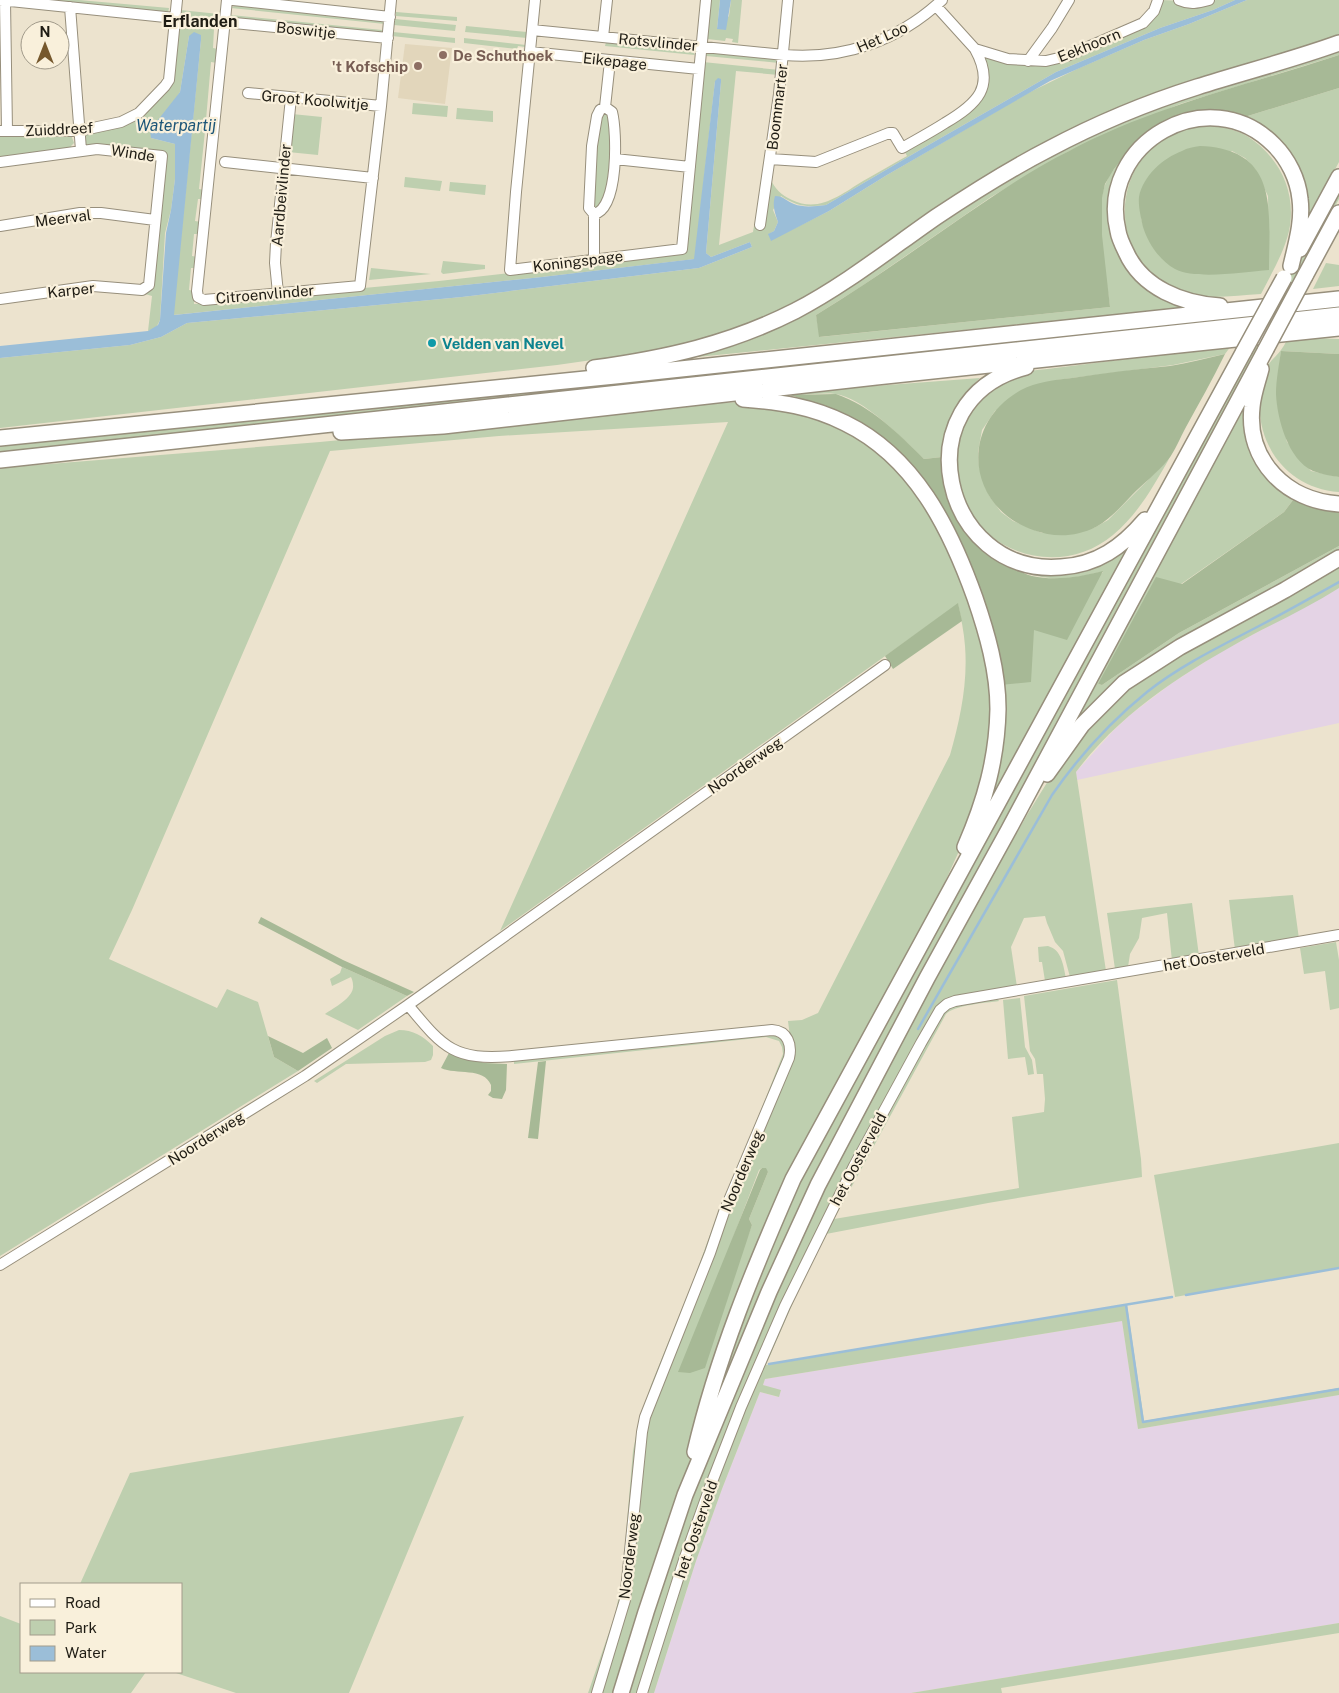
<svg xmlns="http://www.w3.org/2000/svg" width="1339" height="1693" font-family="'Public Sans',sans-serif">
<rect width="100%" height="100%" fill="#ece3ce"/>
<path fill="#e4d3e5" d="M1339 588V723L1077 780 1076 772 1113 731 1130 715 1172 683 1219 653Z
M1122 1321 1138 1429 1339 1395V1623L911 1693H654L696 1561 722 1489 760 1392 778 1397 781 1391 763 1385 765 1379Z"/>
<path fill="#e2d6bb" d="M405 44 452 48 445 104 398 98Z"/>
<path fill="#becfaf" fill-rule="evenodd" d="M23 0H79L169 8 168 13Z
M709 0H720L717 29 729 16 731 0H742L738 43 732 42 733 39 726 38 725 41 707 39Z
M1161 0 1210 2 1216 0H1235L1213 10 1160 28 1056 72 925 147 826 205C807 207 798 207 781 196L773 210 778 222 774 231 769 234 771 240 829 211 887 175 1028 93 1077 69 1144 40 1189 24 1247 0H1339V37L1178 87 995 172 845 272 799 300 759 320 694 343 634 354 557 365 0 428V358L130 345 161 337 187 323 198 322 462 297 699 268 752 247 750 242 711 257 706 253 721 82 715 81 695 259 542 277 173 315 201 40 189 36 180 92 151 138 175 144V179L171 210 165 233 160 320 156 328 148 331 152 296 145 294 152 285 165 154 91 146 87 145 85 142V136L89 132 130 124 139 119 167 90 180 10 219 14 222 15 221 29H214L213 48 218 49 217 63 211 62 206 120 211 121 210 132 205 131 199 189 204 190 203 199H198L195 221 201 222 200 234H194L192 256 198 257 197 268H191L189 290 195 291 194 304 439 281 684 253 703 62 780 70 779 75 736 71 719 245 753 232 754 226 761 227 770 178C775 189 781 195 792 200 819 213 840 195 863 181 878 173 892 164 907 156L904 150 974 107 983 56 1027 64 1143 27Z
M236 5 381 19 385 24 231 8Z
M396 12 457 17V21L396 16Z
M231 15 382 30 381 35 230 20Z
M395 19 456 25 455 31 394 25Z
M466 26 527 32V38L465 32Z
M393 32 455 38V43L392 36Z
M464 38 526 45 525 47 518 46 517 49 464 43Z
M606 42 691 49 695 55 605 46Z
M1339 48V55L1180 104 1069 151 991 197 862 286 816 315 820 337 1110 307C1106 274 1094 215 1105 185 1114 163 1133 148 1150 133L1120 172 1123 258 1190 307 658 361 728 343 865 270 1059 147 1159 105Z
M712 52 773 58 779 63 706 56 707 53Z
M1339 88V162L1303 229 1297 173 1238 119Z
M413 103 448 106 447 117 412 114Z
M457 108 493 111V122L456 119Z
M603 112 608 114 613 136 610 178 601 207 594 210C590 174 594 147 603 112Z
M292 114 322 117 318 155 288 152Z
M1214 125C1225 128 1237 130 1247 136 1280 157 1297 193 1289 231 1284 253 1271 274 1261 294 1236 295 1205 301 1181 292 1169 287 1155 279 1146 269 1136 260 1130 245 1127 232 1117 186 1142 141 1188 127 1195 124 1206 126 1214 125ZM1232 151 1245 158 1255 169 1268 196 1269 269 1163 259C1151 246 1146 234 1141 218Z
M0 134 71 135 74 143 71 146 72 148 0 159Z
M405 177 442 181 440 191 404 187Z
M450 182 486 185 485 195 449 191Z
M1339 183V199L1288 292H1279Z
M443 261 485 265V269L443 274 441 272Z
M1326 263 1339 265V286L1313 289Z
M371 268 431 274 369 280Z
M1085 335H1096L0 456V445L322 413 360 411 438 401 922 350Z
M1315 338 1339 339V354L1281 351 1277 403 1287 442 1311 471 1339 477V492C1276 487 1244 425 1267 368 1269 361 1277 356 1281 350 1283 347 1285 344 1287 340Z
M1261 343 1146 555 915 990 706 1439 719 1373 795 1185 1250 344Z
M1231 346 1225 354 1173 365 1057 380 995 411 982 430 978 452 979 466 986 489 990 497 1001 512 1013 521 1042 533 1094 528 1108 520 1169 459C1153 487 1138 514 1113 535 1061 579 977 555 959 487 958 481 954 472 954 466 954 458 957 450 958 443 964 413 965 410 989 390 995 386 1001 380 1007 376 1014 371 1045 370 1055 368 1114 361 1172 353 1231 346Z
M980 378C958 399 943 426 942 457L924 459C904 440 863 397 835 394 817 392 799 398 782 393Z
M1250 395 1248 421 1280 490 1293 500 1284 512 1181 584 1098 684 1102 685 1179 633 1339 546V554L1165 651 1050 763Z
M764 401 821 417 875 448 908 482 937 526 963 582 984 655 989 686 990 722 988 765 969 829 930 915 796 1164 713 1375 680 1496 615 1693H599L625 1608 646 1421 792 1053 788 1021 802 1020 818 1013 950 755C960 720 968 683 965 646 964 632 961 618 958 604L500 931 728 422 499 436 330 451 132 910 109 959 217 1008 227 989 258 1002 274 1057 298 1071 0 1256V468L320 442 720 403ZM762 1168 768 1172 749 1219 752 1225 746 1241 731 1243 759 1170Z
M1135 537 1081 635 992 803 984 813 1000 685 1034 629 1044 632 1103 572C1094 573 1085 576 1076 577 1048 581 1022 576 999 558L1053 570Z
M1339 563V588C1311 606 1281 620 1252 635 1186 671 1121 712 1076 772L1106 971 1070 977 1063 951 1055 942 1047 923 1045 916 1024 918 1011 947 1017 987 944 1004 765 1342 639 1693H625L706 1456 821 1188 980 897 1027 815 1056 768 1108 704 1144 675Z
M1293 895 1299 939 1235 950 1229 900Z
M1192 903 1199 956 1172 961 1167 913 1142 918 1139 938 1130 954 1128 967 1115 969 1107 913Z
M1336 942 1339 960V1008L1330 1010 1325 971 1304 974 1300 948Z
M1048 946C1062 950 1063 965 1066 978L1045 981 1042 962H1039L1038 947Z
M342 967 407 996 358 1030 325 1014C334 1008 355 997 353 985 353 982 352 979 351 977L332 986 330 979 340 973Z
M1117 980 1141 1159 1142 1177 988 1203 826 1234 802 1282 766 1365 1127 1305 1144 1421 1339 1388V1395L1138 1429 1122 1321 765 1379 763 1385 781 1390 779 1397 760 1392 722 1489 696 1561 654 1693H644L693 1538 758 1372 841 1194 946 1008 997 998 999 1001C986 1003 954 1005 946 1014L834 1219 1019 1188 1012 1117 1044 1112 1045 1099 1043 1074H1037L1035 1059 1030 1051 1024 996Z
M1020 998 1025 1047 1032 1060 1034 1074 1028 1075 1025 1057 1008 1059 1003 1000Z
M399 1030C413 1030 423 1036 433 1046V1055L431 1060 425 1062 346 1064 317 1083 314 1081 385 1036Z
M768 1034 782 1037 787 1051 643 1416 624 1593 594 1693H588L615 1615 622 1581 633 1451 638 1426 651 1385 695 1276 719 1210 761 1110 783 1054 782 1047 779 1041 766 1037 514 1064V1061L517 1058Z
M1339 1143V1268L1175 1297 1154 1175Z
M464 1416 349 1693H236L173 1672H181V1584H80L130 1473Z
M0 1616 21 1624V1672H146L131 1693H0Z
M1339 1623V1633L1001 1688 1002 1693H911Z"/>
<path fill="#a7b996" d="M1339 55V88L1238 119 1150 133 1127 153 1114 169 1105 184 1102 198V235L1110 307 819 337 816 315C860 288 902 259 945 229 985 202 1025 173 1069 151 1154 106 1248 85 1339 55Z
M1200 146C1280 149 1269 211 1269 270 1244 272 1196 280 1175 269 1159 260 1148 243 1143 227 1141 218 1138 206 1139 197 1143 176 1163 158 1182 151 1187 148 1194 147 1200 146Z
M1281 351 1339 354V477C1330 476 1321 474 1313 471 1288 460 1277 418 1276 394 1276 380 1279 365 1281 351Z
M1225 354C1213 379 1199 403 1186 427 1180 438 1175 451 1168 460 1157 473 1144 483 1132 495 1121 507 1110 519 1096 527 1075 537 1055 538 1033 530 967 507 958 425 1021 390 1036 382 1055 380 1072 378 1104 373 1137 369 1170 366 1188 363 1207 358 1225 354Z
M836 394C871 406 898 433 924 459L942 457C940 504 959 528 995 555 1007 564 1018 572 1032 576 1055 581 1080 577 1103 571L1067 640 1034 630 1031 682 1000 685 933 494 844 415 829 407 790 395Z
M1293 500 1316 507 1339 510V546L1179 633 1102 685 1098 684 1156 577 1182 584 1284 512Z
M958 603 962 621 893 669 885 656Z
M261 917 343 960 414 992 407 996 342 967 258 923Z
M268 1036 303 1053 327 1038 332 1048 298 1071 274 1057Z
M449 1053 485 1063 507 1064 506 1090 502 1099 493 1098 488 1095 491 1091V1085C484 1067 456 1075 441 1068Z
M546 1061 538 1139 528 1138 538 1062Z
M762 1168H766L768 1172 749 1219 752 1225 705 1368 690 1373 678 1372 760 1170Z"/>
<path fill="#9bbed8" d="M720 0H731L726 30 717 29Z
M1235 0H1247L1189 24 1144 40 1050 81 887 175 829 211 771 241 768 234 774 231 778 222C775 213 772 206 775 196 784 196 786 201 794 204 804 208 816 206 826 205L925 147 1056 72 1160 28 1213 10Z
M194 32 201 35V40L174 315 542 277 694 259 715 81 718 78 721 79V82L706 253 711 257 750 242 752 247 699 268 462 297 198 322 187 323 161 337 130 345 0 358V346L148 331 158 325 160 320 166 233 171 210 175 179V144L151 138 150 130 180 92 189 36Z"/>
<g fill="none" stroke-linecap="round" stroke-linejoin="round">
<path stroke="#9bbed8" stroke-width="2.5" d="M918 1029 1052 795C1079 756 1110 722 1147 692 1181 665 1221 646 1259 626 1286 612 1312 597 1339 582
M1186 1295 1339 1268
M1126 1305 1143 1422 1339 1389
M769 1364 1172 1297"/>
<defs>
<path id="minor" d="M0 0 175 18
M227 0 197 291 198 297 204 300 360 286 381 106 391 0
M233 0 390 17
M535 0 516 192 510 270 682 249 706 0
M1179 0C1190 5 1198 3 1209 0
M5 1 7 131
M936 6 975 49 1008 59 1046 61 1067 56 1143 23 1154 11 1158 0
M70 7 81 150
M224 22 388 38
M532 30 784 55C843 60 898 41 942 0
M603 37 607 0
M530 52 699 69
M1028 61 1052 28 1069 0
M248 93 381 106
M0 131H79L121 122 139 113 165 86 169 80 177 0
M615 159 690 167
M770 159 816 162 889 133H893L902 148C916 140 931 132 945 123 977 104 996 87 975 49
M0 162 97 149 162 156 149 285 142 290 93 286 0 299
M225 162 373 178
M594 214C619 209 617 132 612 112L605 107
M760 225 779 94 788 0
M0 226 80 213H101L155 220
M594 259V214L589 208 592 146 597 116 600 110 605 107 610 61
M278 293 275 263 276 243 291 98
M408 1005 885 665
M0 1265 305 1076 408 1005C443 1047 453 1061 512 1056L772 1030C788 1031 792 1045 789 1058L724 1212 710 1253 645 1417 642 1432 625 1600 597 1693
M642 1693 684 1560 710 1487 741 1407 785 1306 854 1166 921 1043 940 1010 947 1004 955 1001 1339 935"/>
<path id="highway" d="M1300 249 1339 177
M1305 276 1339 213
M1220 306C1183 304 1142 288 1126 252 1123 246 1119 238 1118 231 1097 143 1209 79 1274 145 1288 159 1298 179 1300 199 1303 222 1296 244 1291 266
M1026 367C900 399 942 577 1061 567 1097 565 1122 547 1145 520
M594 368C666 358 730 344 795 311 845 285 890 249 936 217 972 193 1010 169 1049 149 1096 124 1146 103 1197 87 1244 72 1292 60 1339 43
M1261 369C1258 381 1253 394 1252 407 1246 461 1287 501 1339 504
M743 399C780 402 811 406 845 423 915 457 950 528 975 598 987 633 998 671 998 709 997 759 985 801 965 847
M341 432 443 426 876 377 1339 328
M0 438 615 376 1339 299
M0 460 1339 315
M1047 774 1082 725 1124 683 1180 647 1285 590 1339 558
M695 1452C717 1357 754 1268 793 1179L1244 351
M621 1693 646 1612 685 1495 769 1292 818 1185 927 978 1008 831 1266 349"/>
</defs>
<use href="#minor" stroke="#978f7c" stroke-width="12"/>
<use href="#highway" stroke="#978f7c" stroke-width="18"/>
<use href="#minor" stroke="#fff" stroke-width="10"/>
<use href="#highway" stroke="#fff" stroke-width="15"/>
<defs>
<path id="highway-bridge" d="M1266 349 1305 276
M1244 351 1284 278"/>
</defs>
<use href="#highway-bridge" stroke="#978f7c" stroke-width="18" stroke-linecap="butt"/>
<use href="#highway-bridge" stroke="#fff" stroke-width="15"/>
</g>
<g fill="#8d6e63" stroke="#f9f0db" stroke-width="2">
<circle cx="443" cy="55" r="5"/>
<circle cx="418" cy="66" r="5"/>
</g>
<circle fill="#0f9aa8" stroke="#f9f0db" stroke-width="2" cx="432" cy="343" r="5"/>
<g text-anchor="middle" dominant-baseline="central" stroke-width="4.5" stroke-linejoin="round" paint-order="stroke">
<g font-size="15" fill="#1f1c14" stroke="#f9f0db">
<text transform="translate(306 30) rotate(6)">Boswitje</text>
<text transform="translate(882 37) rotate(-24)">Het Loo</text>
<text transform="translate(658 42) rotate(5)">Rotsvlinder</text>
<text transform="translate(1089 45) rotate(-22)">Eekhoorn</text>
<text transform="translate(615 61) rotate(6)">Eikepage</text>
<text transform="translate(315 100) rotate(5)">Groot Koolwitje</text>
<text transform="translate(777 107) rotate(-83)">Boommarter</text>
<text transform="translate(59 129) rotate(-3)">Zuiddreef</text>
<text transform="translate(133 153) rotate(9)">Winde</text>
<text transform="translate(281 195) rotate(-85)">Aardbeivlinder</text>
<text transform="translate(63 218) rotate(-7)">Meerval</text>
<text transform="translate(578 261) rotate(-7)">Koningspage</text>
<text transform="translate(71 290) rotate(-6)">Karper</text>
<text transform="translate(265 294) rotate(-5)">Citroenvlinder</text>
<text transform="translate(745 765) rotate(-35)">Noorderweg</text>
<text transform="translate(1214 957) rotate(-10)">het Oosterveld</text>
<text transform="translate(206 1138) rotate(-32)">Noorderweg</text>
<text transform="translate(858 1159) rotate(-62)">het Oosterveld</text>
<text transform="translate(742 1171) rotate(-67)">Noorderweg</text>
<text transform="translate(696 1529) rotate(-71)">het Oosterveld</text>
<text transform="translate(629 1556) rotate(-83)">Noorderweg</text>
</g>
<g font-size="15" font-weight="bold" fill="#785e54" stroke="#f9f0db" text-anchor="start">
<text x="453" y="55">De Schuthoek</text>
<text x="408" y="66" text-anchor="end">'t Kofschip</text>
</g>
<g font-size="15" font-weight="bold" fill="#0d838f" stroke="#f9f0db" text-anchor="start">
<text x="442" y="343">Velden van Nevel</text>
</g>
<g font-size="16" font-weight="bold" fill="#1f1c14" stroke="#f9f0db">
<text x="200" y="21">Erflanden</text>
</g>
<g font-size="16" font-style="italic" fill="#1c5578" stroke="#f9f0db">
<text x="176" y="125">Waterpartij</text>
</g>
</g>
<rect x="20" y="1583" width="162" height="90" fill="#f9f0db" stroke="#a29b8b"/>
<rect x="30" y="1599" width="25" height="8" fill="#ffffff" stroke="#a29b8b"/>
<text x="65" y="1608" font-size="15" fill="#1f1c14">Road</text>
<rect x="30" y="1620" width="25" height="15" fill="#becfaf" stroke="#a29b8b"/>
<text x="65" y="1633" font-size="15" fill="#1f1c14">Park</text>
<rect x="30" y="1646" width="25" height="15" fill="#9bbed8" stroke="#a29b8b"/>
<text x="65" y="1658" font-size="15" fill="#1f1c14">Water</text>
<g transform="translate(45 45)"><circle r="24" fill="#f9f0db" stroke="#a29b8b"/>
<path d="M0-4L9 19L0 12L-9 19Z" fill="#76582d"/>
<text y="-8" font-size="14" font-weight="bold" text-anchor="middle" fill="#1f1c14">N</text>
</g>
</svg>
